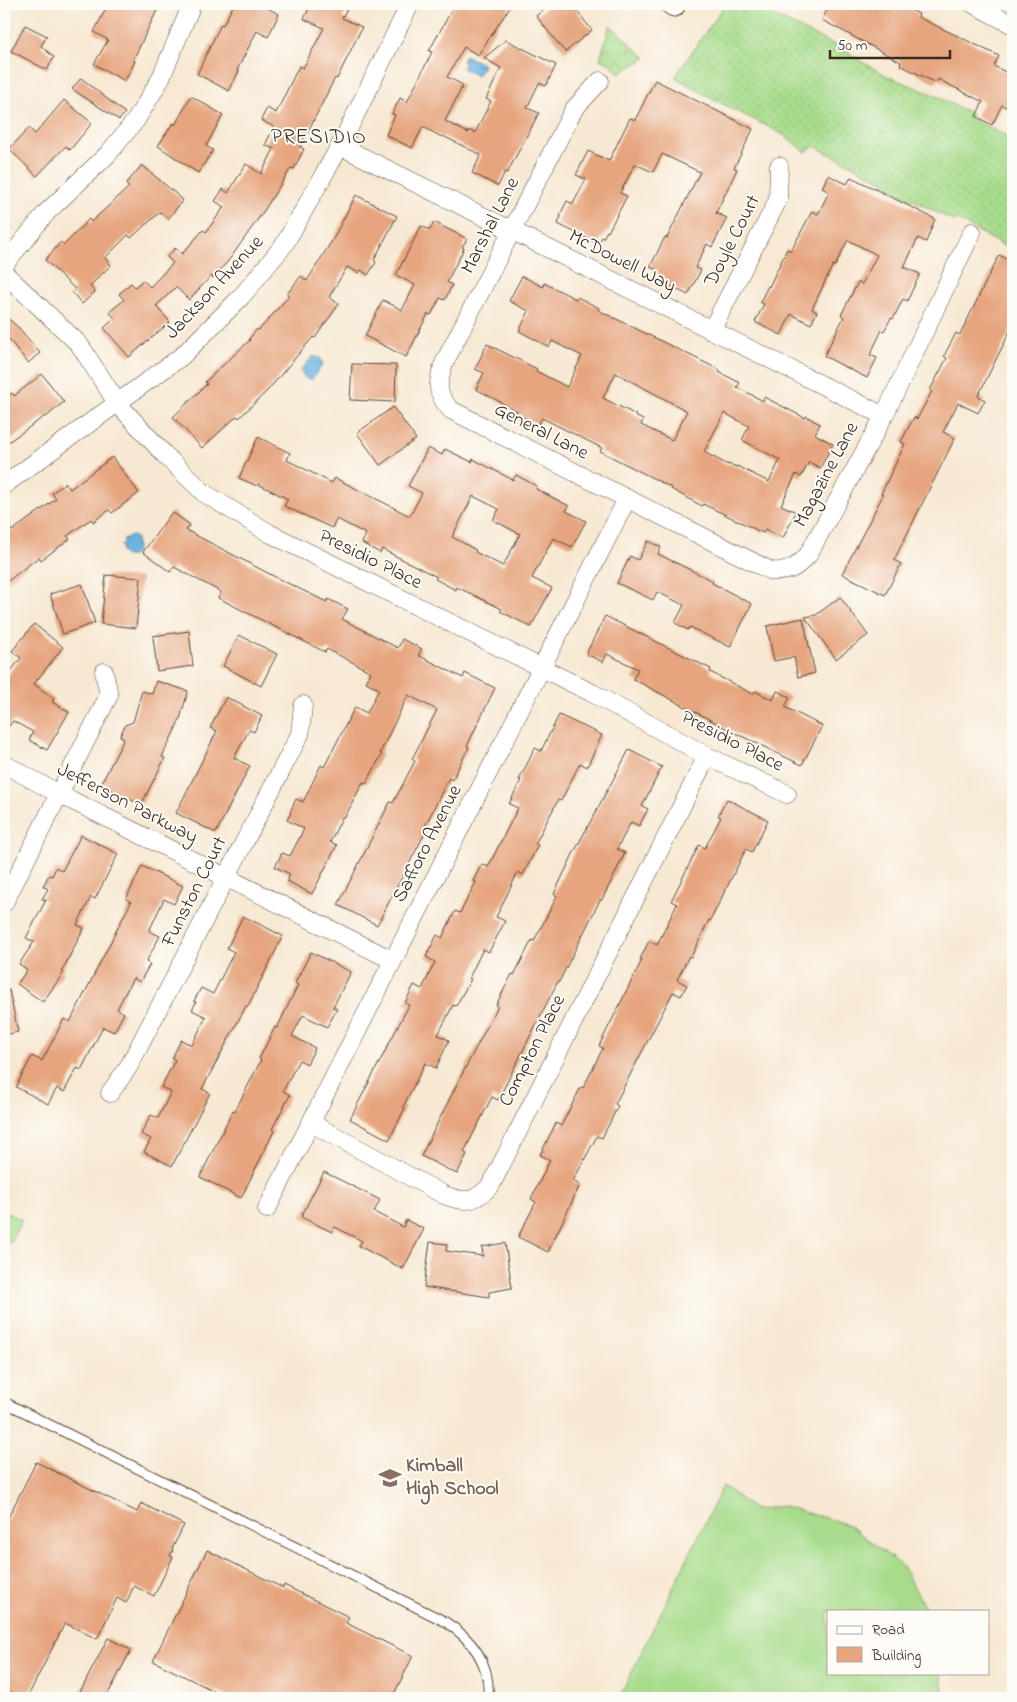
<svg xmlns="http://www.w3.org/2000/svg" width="1017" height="1702" font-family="'Indie Flower',sans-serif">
<defs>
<pattern id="grass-dots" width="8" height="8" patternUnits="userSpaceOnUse" patternTransform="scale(1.25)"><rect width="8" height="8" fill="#a8dc8c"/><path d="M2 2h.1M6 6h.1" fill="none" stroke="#92bd78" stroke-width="1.8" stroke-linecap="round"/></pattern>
<pattern id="park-crowns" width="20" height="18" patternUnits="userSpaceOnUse" patternTransform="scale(1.25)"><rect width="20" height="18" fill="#a8dc8c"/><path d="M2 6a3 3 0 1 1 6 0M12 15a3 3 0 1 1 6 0" fill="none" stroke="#92bd78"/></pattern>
<pattern id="water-ripples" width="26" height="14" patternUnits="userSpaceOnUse" patternTransform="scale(1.25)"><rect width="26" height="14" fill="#69b3e2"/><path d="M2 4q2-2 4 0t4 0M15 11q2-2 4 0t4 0" fill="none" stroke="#5892b7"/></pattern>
</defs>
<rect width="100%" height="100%" fill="#fdfcf7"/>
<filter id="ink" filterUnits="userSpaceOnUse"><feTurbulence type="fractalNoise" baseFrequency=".02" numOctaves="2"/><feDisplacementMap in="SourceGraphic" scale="10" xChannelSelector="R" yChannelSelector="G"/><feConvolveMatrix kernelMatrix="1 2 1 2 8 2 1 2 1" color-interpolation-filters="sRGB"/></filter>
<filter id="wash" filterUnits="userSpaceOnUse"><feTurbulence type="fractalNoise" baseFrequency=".0096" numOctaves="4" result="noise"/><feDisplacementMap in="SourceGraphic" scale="20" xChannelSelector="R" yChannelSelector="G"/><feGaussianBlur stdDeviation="1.12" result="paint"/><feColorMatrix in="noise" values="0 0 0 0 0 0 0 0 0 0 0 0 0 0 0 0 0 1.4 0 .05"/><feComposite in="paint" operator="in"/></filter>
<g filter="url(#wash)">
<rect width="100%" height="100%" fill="#f7e8d2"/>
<path fill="url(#grass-dots)" stroke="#728355" d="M725 4H760L770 9 768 13 851 53 850 55 889 77 932 94 972 114 970 118 1013 139V251L958 220 954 221 889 188V184L814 146 805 152C786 133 760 123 736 111 715 100 695 89 675 77Z"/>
<path fill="url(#park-crowns)" stroke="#728355" d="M610 25 646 58 619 73 611 64 600 59Z"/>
<path fill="#a8dc8c" stroke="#728355" d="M4 1211 22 1220 10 1243 4 1240Z
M723 1486 755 1510 784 1506 849 1525 902 1566 927 1611H828V1673H941L943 1692 942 1698H619Z"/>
<path fill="url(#water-ripples)" stroke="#526e80" d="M465 55 484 65 477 76 462 68 465 63 462 61Z
M313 356 320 358 323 364 311 380 305 378 300 371Z
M132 536 136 538 137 549 133 556H125L121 552 122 548 120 545 124 543 123 539Z"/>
<g id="blocks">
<path fill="#e6a57f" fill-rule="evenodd" d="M108 4H160L133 60 135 61 125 81 94 64 108 40 94 32Z
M234 4H259L279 14 268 37 257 31 237 70 239 71 229 91 197 74 221 24 223 25Z
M319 4H336L347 9 342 18 362 27 337 79 335 78 300 147 304 149 294 169 291 168 265 209 229 260 213 278 211 276 189 300 176 287 156 306 170 322 129 357 104 328 115 318 109 312 124 300 119 294 131 283 135 287 143 280 150 287 173 263 167 257 175 248 182 254 203 230 206 232 224 207 215 201 223 189 228 193 246 164 261 174 274 149 265 145 274 127 261 120 267 108 276 113 299 66 303 68 324 28 304 19 310 6 316 9Z
M455 4H512L478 55 464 47 447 77 463 85 445 121 468 133 469 130 475 133 491 101 486 99 501 68 484 58 506 40 556 65 546 86 539 83 527 108 539 113 507 173 505 172 498 186 472 173 481 155 443 136 442 137 423 127 412 148 386 135 395 115 392 114 400 98 407 102 432 52 429 51Z
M550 4H571L592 30 565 52 536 16Z
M830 4H899L919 14 918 17 999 56 994 66 1013 76V111L1002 105 992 125 976 116 983 102 938 79 936 83 900 65 901 62 822 20Z
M25 25 47 36 41 46 54 57 47 70 11 51Z
M81 78 125 113 119 120 72 89Z
M655 80 753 129 734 168 737 169 716 213 727 218 712 247 707 244 695 268 701 270 688 295 655 278 659 271 650 267 665 237 667 238 700 172 662 154 653 172 635 164 620 193 627 196 608 232 607 231 603 238 602 237 598 244 558 224 561 216 560 215 567 201 573 204 586 179 576 175 588 151 609 161 630 118 635 120Z
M191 96 223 115 206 146 213 150 198 173 158 146 173 123 175 125Z
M64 100 92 123 70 150 66 146 37 176 9 149 29 128 35 134Z
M142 165 183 200 168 219 160 212 131 238 128 235 105 258 111 265 90 286 95 292 82 304 72 292 75 289 45 260 61 242 64 245 89 219 91 222 129 187 126 184Z
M828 175 847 184 851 177 935 219 926 242 918 238 904 267 920 274 907 301 903 299 893 319 891 318 884 331 882 330 870 355 877 358 867 378 824 356 844 317 841 315 858 282 862 284 877 255 848 240 835 266 833 265 812 309 817 312 811 324 791 314 781 335 755 322 764 304 760 302 768 286 769 287 787 249 791 251 812 211 818 214 829 192 822 188Z
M356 195 397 216 374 260 376 262 368 275 361 270 359 273 347 267 329 297 339 304 315 338 313 337 268 390 239 418 237 416 202 448 173 417 207 384 205 382 250 340 249 339 257 329 259 330 289 296 287 294 301 276 307 281 333 239Z
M434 222 467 239 462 247 464 248 447 282 452 285 445 300 440 298 431 315 428 314 406 357 365 336 383 300 402 310 415 285 396 275 421 226 430 230Z
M999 255 1013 262V325L978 396 985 400 978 413 958 403 943 432 955 438 894 560 901 564 885 595 842 574 883 495 881 494 905 444 901 442 914 417 917 419 932 391 930 390 947 358 944 356 956 333 960 335Z
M522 276 543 287 544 283 576 299 577 297 599 308 598 310 720 370 719 372 740 383 737 387 763 401 764 397 805 418 806 416 820 424 815 434 833 444 820 468 809 462 801 477 796 474 781 505 796 512 783 538 765 529 763 533 703 504 702 506 671 489 672 488 600 451 602 448 542 418 538 425 516 413 517 411 476 389 484 373 475 369 487 344 537 369 536 371 567 387 582 356 552 341 549 347 519 331 529 311 509 301ZM616 373 687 411 672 440 641 425 643 420 635 416 636 415 603 398ZM724 413 749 426 742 440 780 460 769 482 737 466V467L728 464V465L704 452Z
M4 315 19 328 40 353 28 363 4 333Z
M352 364 396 365 395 402 350 400Z
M42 374 64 402 46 417 45 416 4 445V399L12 393 14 396Z
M393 407 416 439 380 465 357 433Z
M258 437 290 453 287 460 332 483 335 478 410 516 422 493 408 486 428 448 442 455 445 449 472 462 473 459 513 480 516 475 538 487 536 489 569 506 566 511 586 521 572 547 553 538 532 578 552 588 531 627 500 611 502 609 457 587 456 590 435 579 437 577 382 549 380 553 362 543 366 534 337 519 332 528 284 506 288 499 258 484 257 486 239 478ZM473 496 499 509 493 520 520 534 503 566 475 552 476 550 452 537Z
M112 457 139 493 112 513 109 510 93 522 91 519 67 536 70 539 41 560 39 557 4 584V520L12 531 56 499 52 493 65 483 70 489Z
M172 512 190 525 186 530 279 579 327 602 328 599 348 609 342 619 398 648 402 639 422 649 418 655 463 678 465 673 495 688 467 746 469 747 452 780 449 778 422 832 425 833 377 925 338 905 390 802 393 803 415 761 412 759 437 710 408 695 380 753 382 754 366 784 363 782 345 817 343 816 330 842 337 845 312 894 287 881 290 874 275 867 282 853 290 856 304 829 287 820 291 813 290 812 296 799 303 802 321 765 324 767 355 707 367 713 379 689 366 682 371 672 327 649 325 652 218 598 221 592 174 567 170 572 143 552Z
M648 541 661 547 658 554 713 581 712 583 752 604 730 647 690 627 688 630 675 623 684 605 657 592 653 600 617 583 630 556 638 560Z
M106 575 141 578 136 628 101 624Z
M82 584 95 623 63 634 50 594Z
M840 597 868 635 836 659 805 617 816 615Z
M605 616 711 669 710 672 753 694 755 691 773 700 777 691 790 697 785 707 822 726 802 765 735 733 633 679 638 669 607 654 603 662 586 654Z
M803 618 815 673 798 677 794 657 774 661 767 626Z
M34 624 63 647 34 684 54 699 52 702 69 712 47 750 29 740 33 732 13 721 4 732V680L21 658 12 651Z
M189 631 193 666 157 671 153 636Z
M239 635 277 654 261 686 223 666Z
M156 681 188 691 180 719 162 757 165 758 141 805 101 784 124 739 120 736 125 725 133 722 142 691 152 694Z
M226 697 262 716 254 732 249 730 234 758 250 766 216 833 176 813 217 731 210 728Z
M559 715 602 735 587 767 580 763 561 801 558 800 535 844 538 845 523 875 518 872 496 917 505 921 489 952 483 949 469 978 471 979 456 1006 453 1005 438 1035 449 1040 436 1068 425 1063 403 1107 405 1108 389 1140 350 1119 409 1005 405 1003 414 985 422 989 435 962 426 957 437 935 442 938 455 911 460 913 476 882 473 881 482 864 488 867 518 808 509 804 521 780H519L535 748 541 751Z
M629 750 662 767 642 806 648 809 639 826 631 822 617 849 625 853 610 884 601 901 600 900 559 982 558 981 498 1100 492 1097 464 1152 467 1154 457 1174 421 1156 459 1080 498 1006 496 1005 512 974 514 975 532 940 534 941 557 896 554 894 573 854Z
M727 799 768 820 752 852 746 849 710 921 709 920 691 957 689 956 677 980 687 985 681 996 673 992 615 1104 618 1106 602 1138 597 1136 573 1181 580 1185 548 1252 518 1237 536 1202 531 1199 550 1160 540 1155 556 1123 561 1126 581 1087 583 1088 603 1048 599 1046 642 960 640 959 649 941 657 945 677 904 671 901 699 845 705 848 721 817 718 816Z
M81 835 118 854 95 899 91 897 77 925 84 928 62 971 64 972 43 1002 17 984 27 970 19 964 34 942 26 938 46 900 42 899 48 889 43 886 49 875 52 876 56 867 62 871Z
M142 866 183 886 174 904 164 899 149 931 160 936 146 962 150 964 140 982 133 978 117 1009 124 1013 114 1032 103 1027 81 1070 77 1068 64 1092 57 1088 48 1104 16 1087 32 1056 42 1061 64 1019 70 1022 131 902 126 899Z
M243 916 283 936 248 1006H246L202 1089 210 1093 172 1166 144 1152 151 1139 141 1134 151 1115 158 1118 171 1092 161 1087 175 1060 172 1058 181 1040 192 1045 206 1017 192 1010 196 1002 194 1001 201 988 213 994 234 952 227 948Z
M311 952 351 972 333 1007 337 1009 327 1027 303 1015 292 1036 315 1048 307 1064 299 1060 283 1091 290 1095 272 1129 274 1131 241 1198 200 1177 233 1110 235 1111 261 1060 259 1059 275 1027 277 1028 298 985 295 983Z
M9 990 18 1032 4 1035V991Z
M324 1172 380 1200 374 1212 403 1227 406 1220 424 1229 403 1269 359 1246 362 1241 335 1227 332 1232 301 1217Z
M430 1242 447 1244 446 1251 483 1256 482 1247 505 1243 512 1288 489 1292V1297L424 1287Z
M36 1462 137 1512 141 1503 184 1525 172 1549 173 1550 170 1556 173 1557 154 1596 134 1586 126 1603 117 1598 97 1639 65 1623 27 1698H22L4 1689V1526Z
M207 1550 283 1588 284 1585 349 1617 346 1623 413 1656 392 1698H232L218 1691V1693L153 1661Z
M108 1638 131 1650 106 1698H77Z"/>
</g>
</g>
<g filter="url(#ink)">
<use href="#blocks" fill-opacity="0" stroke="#574639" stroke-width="1"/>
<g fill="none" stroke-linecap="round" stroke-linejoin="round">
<defs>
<path id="service" d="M4 1402 444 1621C471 1638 491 1663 488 1698"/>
<path id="minor" d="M973 4 1013 25
M600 81 574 109 444 363C437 384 435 393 451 410L771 571C790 572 795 569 808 555L884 416 972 232
M340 146 513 231 884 416
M4 265 46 213 108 154 136 120 160 80 192 4
M4 273 79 344 118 404 164 454 204 493 269 533 592 693 707 756 787 794
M711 331 778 200 779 166
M4 485 182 356 241 297 284 245 340 146 410 4
M4 764 59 794 392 960
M4 903 109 695 104 672
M110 1093 129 1066 300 734 303 705
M311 1123 444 1195C466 1203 474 1203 491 1185L707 756
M267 1209 627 499"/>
<path id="tertiary" d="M671 4 674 6 675 4"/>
</defs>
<use href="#service" stroke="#574639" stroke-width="11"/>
<use href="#minor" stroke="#574639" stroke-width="19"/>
<use href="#tertiary" stroke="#574639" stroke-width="23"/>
<use href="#service" stroke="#fff" stroke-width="9"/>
<use href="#minor" stroke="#fff" stroke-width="18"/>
<use href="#tertiary" stroke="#fff" stroke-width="21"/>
</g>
</g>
<defs>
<symbol id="school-bare" viewBox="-9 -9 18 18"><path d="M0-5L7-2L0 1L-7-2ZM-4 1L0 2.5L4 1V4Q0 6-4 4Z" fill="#8d6e63" stroke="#fdfcf7" stroke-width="2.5" paint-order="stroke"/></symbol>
</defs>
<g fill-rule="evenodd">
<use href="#school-bare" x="374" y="1462" width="32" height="32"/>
</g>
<g text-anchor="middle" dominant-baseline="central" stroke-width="4" stroke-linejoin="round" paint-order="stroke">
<g font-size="20" fill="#3b2a1e" stroke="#fdfcf7">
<text transform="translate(491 226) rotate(-63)">Marshal Lane</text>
<text transform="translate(733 241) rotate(-63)">Doyle Court</text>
<text transform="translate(622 262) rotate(27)">McDowell Way</text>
<text transform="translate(215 288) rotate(-47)">Jackson Avenue</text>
<text transform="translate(541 432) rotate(27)">General Lane</text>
<text transform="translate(827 475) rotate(-62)">Magazine Lane</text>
<text transform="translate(370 560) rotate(26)">Presidio Place</text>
<text transform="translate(732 742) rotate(27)">Presidio Place</text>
<text transform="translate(127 804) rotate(27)">Jefferson Parkway</text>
<text transform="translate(428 844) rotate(-63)">Safforo Avenue</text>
<text transform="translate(195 892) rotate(-63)">Funston Court</text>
<text transform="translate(533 1051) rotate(-63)">Compton Place</text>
</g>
<g font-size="20" font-weight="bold" fill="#785e54" stroke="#fdfcf7" text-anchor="start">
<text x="406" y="1466">Kimball<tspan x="406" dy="23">High School</tspan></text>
</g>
<g font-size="21" letter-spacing="1" fill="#3b2a1e" stroke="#fdfcf7">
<text x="319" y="138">PRESIDIO</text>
</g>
</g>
<rect width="1017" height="1702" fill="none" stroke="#fdfcf7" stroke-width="20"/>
<rect x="827" y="1610" width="162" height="65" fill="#fdfcf7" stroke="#afa8a0"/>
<rect x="837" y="1626" width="25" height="8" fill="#ffffff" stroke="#afa8a0"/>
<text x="872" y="1634" font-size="15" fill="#3b2a1e">Road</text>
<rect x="837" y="1647" width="25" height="15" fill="#e6a57f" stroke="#afa8a0"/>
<text x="872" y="1660" font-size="15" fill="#3b2a1e">Building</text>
<path d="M830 50v8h120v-8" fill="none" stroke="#3b2a1e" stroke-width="2.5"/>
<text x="837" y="50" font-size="15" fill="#3b2a1e" stroke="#fdfcf7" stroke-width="4" paint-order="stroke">50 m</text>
</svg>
